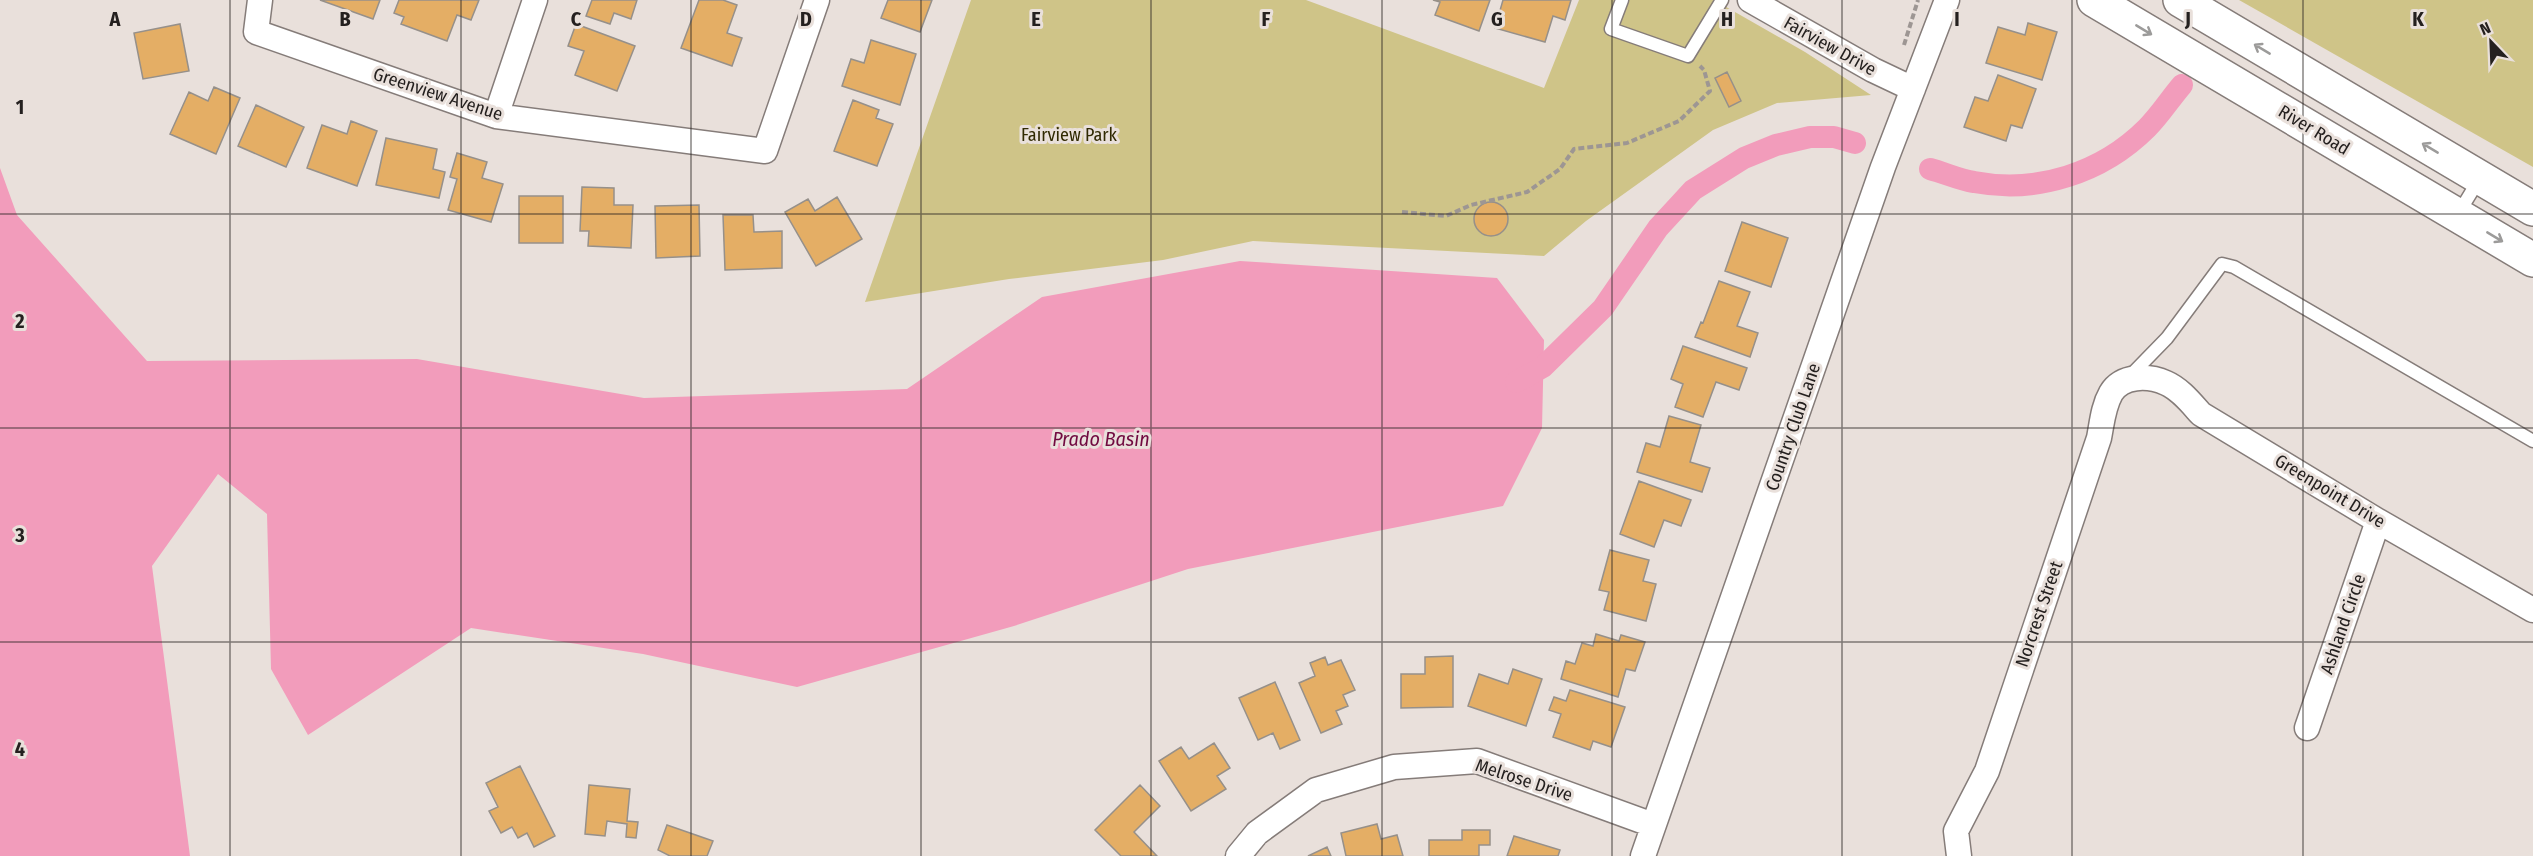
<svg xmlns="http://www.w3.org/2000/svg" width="2533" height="856" font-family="'Fira Sans Condensed',sans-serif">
<rect width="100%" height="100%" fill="#e9e0db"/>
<path fill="#cfc488" d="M971 0H1306L1544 88 1579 0H1714L1805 52 1871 95 1777 103 1713 130 1586 221 1544 256 1253 241 1163 260 1009 279 865 302Z
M2239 0H2533V167Z"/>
<path fill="#f29cbb" d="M0 168 17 215 147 361 417 359 644 398 907 389 1042 297 1240 261 1497 278 1544 340 1542 428 1503 506 1188 569 1014 626 797 687 643 654 471 628 308 735 271 669 267 514 218 474 152 566 190 856H0Z"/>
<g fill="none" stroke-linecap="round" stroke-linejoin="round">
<path stroke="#f29cbb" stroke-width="22" d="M1930 169C1945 173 1960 180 1974 182 2037 194 2102 173 2147 128 2160 115 2170 99 2182 85
M1516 382 1543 367 1603 308 1658 228 1693 190 1744 158 1776 145 1810 137H1834L1855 143"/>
</g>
<path fill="#e4ae65" stroke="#96908a" stroke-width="1.5" d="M320 0H380L373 19Z
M399 0H479L471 20 457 15 447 41 401 24 404 17 394 13Z
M592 0H637L631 19 614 13 610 24 586 16Z
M699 0H723L737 5 727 33 742 38 732 66 681 48Z
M888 0H932L920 32 881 18Z
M1433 0H1490L1479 31 1435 15 1440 2Z
M1503 0H1571L1565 20 1553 16 1545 42 1495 28Z
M2028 23 2057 32 2042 80 1986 63 1998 27 2025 35Z
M180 24 189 71 143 79 134 33Z
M576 24 635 46 617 91 575 75 584 51 568 46Z
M871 40 916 54 900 105 842 86 851 59 864 63Z
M1727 72 1741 101 1729 107 1715 78Z
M1998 75 2036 89 2022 128 2011 125 2006 141 1964 127 1975 97 1988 101Z
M214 87 240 98 216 154 170 134 189 92 208 101Z
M853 100 879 110 876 118 893 124 877 166 834 151Z
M256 105 304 127 286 167 238 146Z
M351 121 377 131 357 186 307 168 322 125 347 134Z
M386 138 437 149 433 169 445 172 439 198 376 185Z
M457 153 487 162 482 178 503 184 491 222 448 210 457 179 450 177Z
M582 187 614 188V205H633L631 248 588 246 589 231H580Z
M519 196H563V243H519Z
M837 197 862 239 816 266 785 212 808 199 815 211Z
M1474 219a17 17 0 1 1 34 0a17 17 0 1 1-34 0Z
M699 205 700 256 656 258 655 206Z
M723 215H753L754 232 782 231V268L725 270Z
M1742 222 1788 238 1771 287 1725 271Z
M1719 281 1750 292 1737 326 1758 333 1750 357 1695 337 1701 322 1703 323Z
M1683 346 1747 368 1739 390 1716 382 1703 417 1675 407 1683 384 1671 379Z
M1669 416 1701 425 1690 462 1710 468 1702 492 1637 472 1646 443 1660 447Z
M1639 481 1691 500 1681 526 1664 520 1654 547 1620 534Z
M1610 550 1649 560 1643 581 1656 584 1646 621 1604 610 1609 592 1599 590Z
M1596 634 1619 641 1621 635 1645 642 1635 671 1626 669 1618 697 1561 679 1566 661 1575 664 1582 643 1593 646Z
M1453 656V707L1401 708V674H1425V657Z
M1325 657 1328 665 1341 660 1355 690 1343 695 1348 706 1336 711 1342 724 1321 733 1299 683 1315 676 1310 663Z
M1513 669 1542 679 1526 726 1468 706 1479 674 1508 684Z
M1275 682 1300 740 1280 749 1273 733 1258 740 1239 698Z
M1570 690 1625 707 1611 747 1593 741 1590 750 1553 737 1561 714 1549 710 1554 697 1566 701Z
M1214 743 1230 768 1217 776 1226 789 1191 811 1159 761 1181 747 1189 759Z
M520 766 555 836 534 847 527 833 518 838 512 827 501 833 489 811 498 807 486 783Z
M589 785 630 789 627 821 638 822 636 838 626 837 627 824 607 821 605 836 585 834Z
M1140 785 1160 806 1134 832 1157 856H1121L1095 830Z
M1377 824 1381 839 1397 835 1403 856H1346L1341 833Z
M667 825 713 841 707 856H670L658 850Z
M1462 830H1490V845H1479V856H1429V840H1462Z
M1514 836 1560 850 1558 856H1507Z
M1327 847 1331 856H1308Z"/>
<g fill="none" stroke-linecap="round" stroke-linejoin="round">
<defs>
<path id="lane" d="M1622 0 1611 29 1688 56 1722 0
M2458 214 2480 178
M2129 377 2167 338 2222 264 2234 267 2533 441"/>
<path id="street" d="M260 0 256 32 496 116 765 151 817 0
M1750 0 1873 70 1913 89
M496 116 535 0
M2307 728 2378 521
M1238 856 1257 833 1316 790 1394 767 1477 761 1653 825
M1643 856 1883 167 1947 0
M1959 856 1956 831 1987 771 2099 438C2102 423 2103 407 2111 393 2122 375 2148 375 2166 383 2180 389 2191 403 2201 414L2378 521 2533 610"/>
<path id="primary" d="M2094 0 2533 260
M2180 0 2533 209"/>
</defs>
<use href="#lane" stroke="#857c79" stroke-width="15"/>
<use href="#street" stroke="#857c79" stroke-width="27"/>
<use href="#primary" stroke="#857c79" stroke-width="36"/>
<path stroke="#9d9693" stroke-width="4" stroke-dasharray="6 3" stroke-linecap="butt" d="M1904 45 1918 0
M1402 212 1446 216 1471 205 1527 192 1560 169 1574 149 1627 143 1679 121 1710 91 1704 70 1700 66"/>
<use href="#lane" stroke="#fff" stroke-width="12"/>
<use href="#street" stroke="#fff" stroke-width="24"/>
<use href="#primary" stroke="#fff" stroke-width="33"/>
</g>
<defs><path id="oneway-shaft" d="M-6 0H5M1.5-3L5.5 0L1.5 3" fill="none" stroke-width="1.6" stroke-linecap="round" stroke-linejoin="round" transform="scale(1.5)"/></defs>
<g stroke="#9c9b9a">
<use href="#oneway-shaft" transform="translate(2144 30) rotate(31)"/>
<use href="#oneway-shaft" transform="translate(2262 49) rotate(-149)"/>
<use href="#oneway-shaft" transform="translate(2430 148) rotate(-149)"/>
<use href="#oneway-shaft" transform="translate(2495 237) rotate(31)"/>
</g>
<path fill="none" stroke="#24201f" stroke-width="1.5" stroke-opacity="0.55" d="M230 0V856M461 0V856M691 0V856M921 0V856M1151 0V856M1382 0V856M1612 0V856M1842 0V856M2072 0V856M2303 0V856M0 214H2533M0 428H2533M0 642H2533"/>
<g text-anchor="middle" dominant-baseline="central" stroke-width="6" stroke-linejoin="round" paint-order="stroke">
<g font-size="18" fill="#24201f" stroke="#e9e0db">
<text transform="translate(1830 46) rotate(29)">Fairview Drive</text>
<text transform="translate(438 94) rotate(18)">Greenview Avenue</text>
<text transform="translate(2314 130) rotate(31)">River Road</text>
<text transform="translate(1793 427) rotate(-71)">Country Club Lane</text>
<text transform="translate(2330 491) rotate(31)">Greenpoint Drive</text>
<text transform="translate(2039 614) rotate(-71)">Norcrest Street</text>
<text transform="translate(2343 624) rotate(-71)">Ashland Circle</text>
<text transform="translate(1524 780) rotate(18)">Melrose Drive</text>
</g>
<g font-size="18" fill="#302902" stroke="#e9e0db">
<text x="1069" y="135">Fairview Park</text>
</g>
<g font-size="20" font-style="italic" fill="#710a40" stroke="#e9e0db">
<text x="1101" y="439">Prado Basin</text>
</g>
</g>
<g font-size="20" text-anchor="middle" font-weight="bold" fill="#24201f" stroke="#e9e0db" stroke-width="6" stroke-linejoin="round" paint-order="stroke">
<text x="115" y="26">A</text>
<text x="345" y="26">B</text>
<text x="576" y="26">C</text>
<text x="806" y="26">D</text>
<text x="1036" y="26">E</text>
<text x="1266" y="26">F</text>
<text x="1497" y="26">G</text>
<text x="1727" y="26">H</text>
<text x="1957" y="26">I</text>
<text x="2188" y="26">J</text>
<text x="2418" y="26">K</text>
<text x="20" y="114">1</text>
<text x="20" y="328">2</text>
<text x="20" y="542">3</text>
<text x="20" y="756">4</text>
</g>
<g transform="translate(2491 42) rotate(337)" stroke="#e9e0db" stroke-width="4.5" paint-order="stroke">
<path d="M0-4.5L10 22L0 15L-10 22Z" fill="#24201f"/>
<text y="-9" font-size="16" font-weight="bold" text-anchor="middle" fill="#24201f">N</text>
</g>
</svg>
